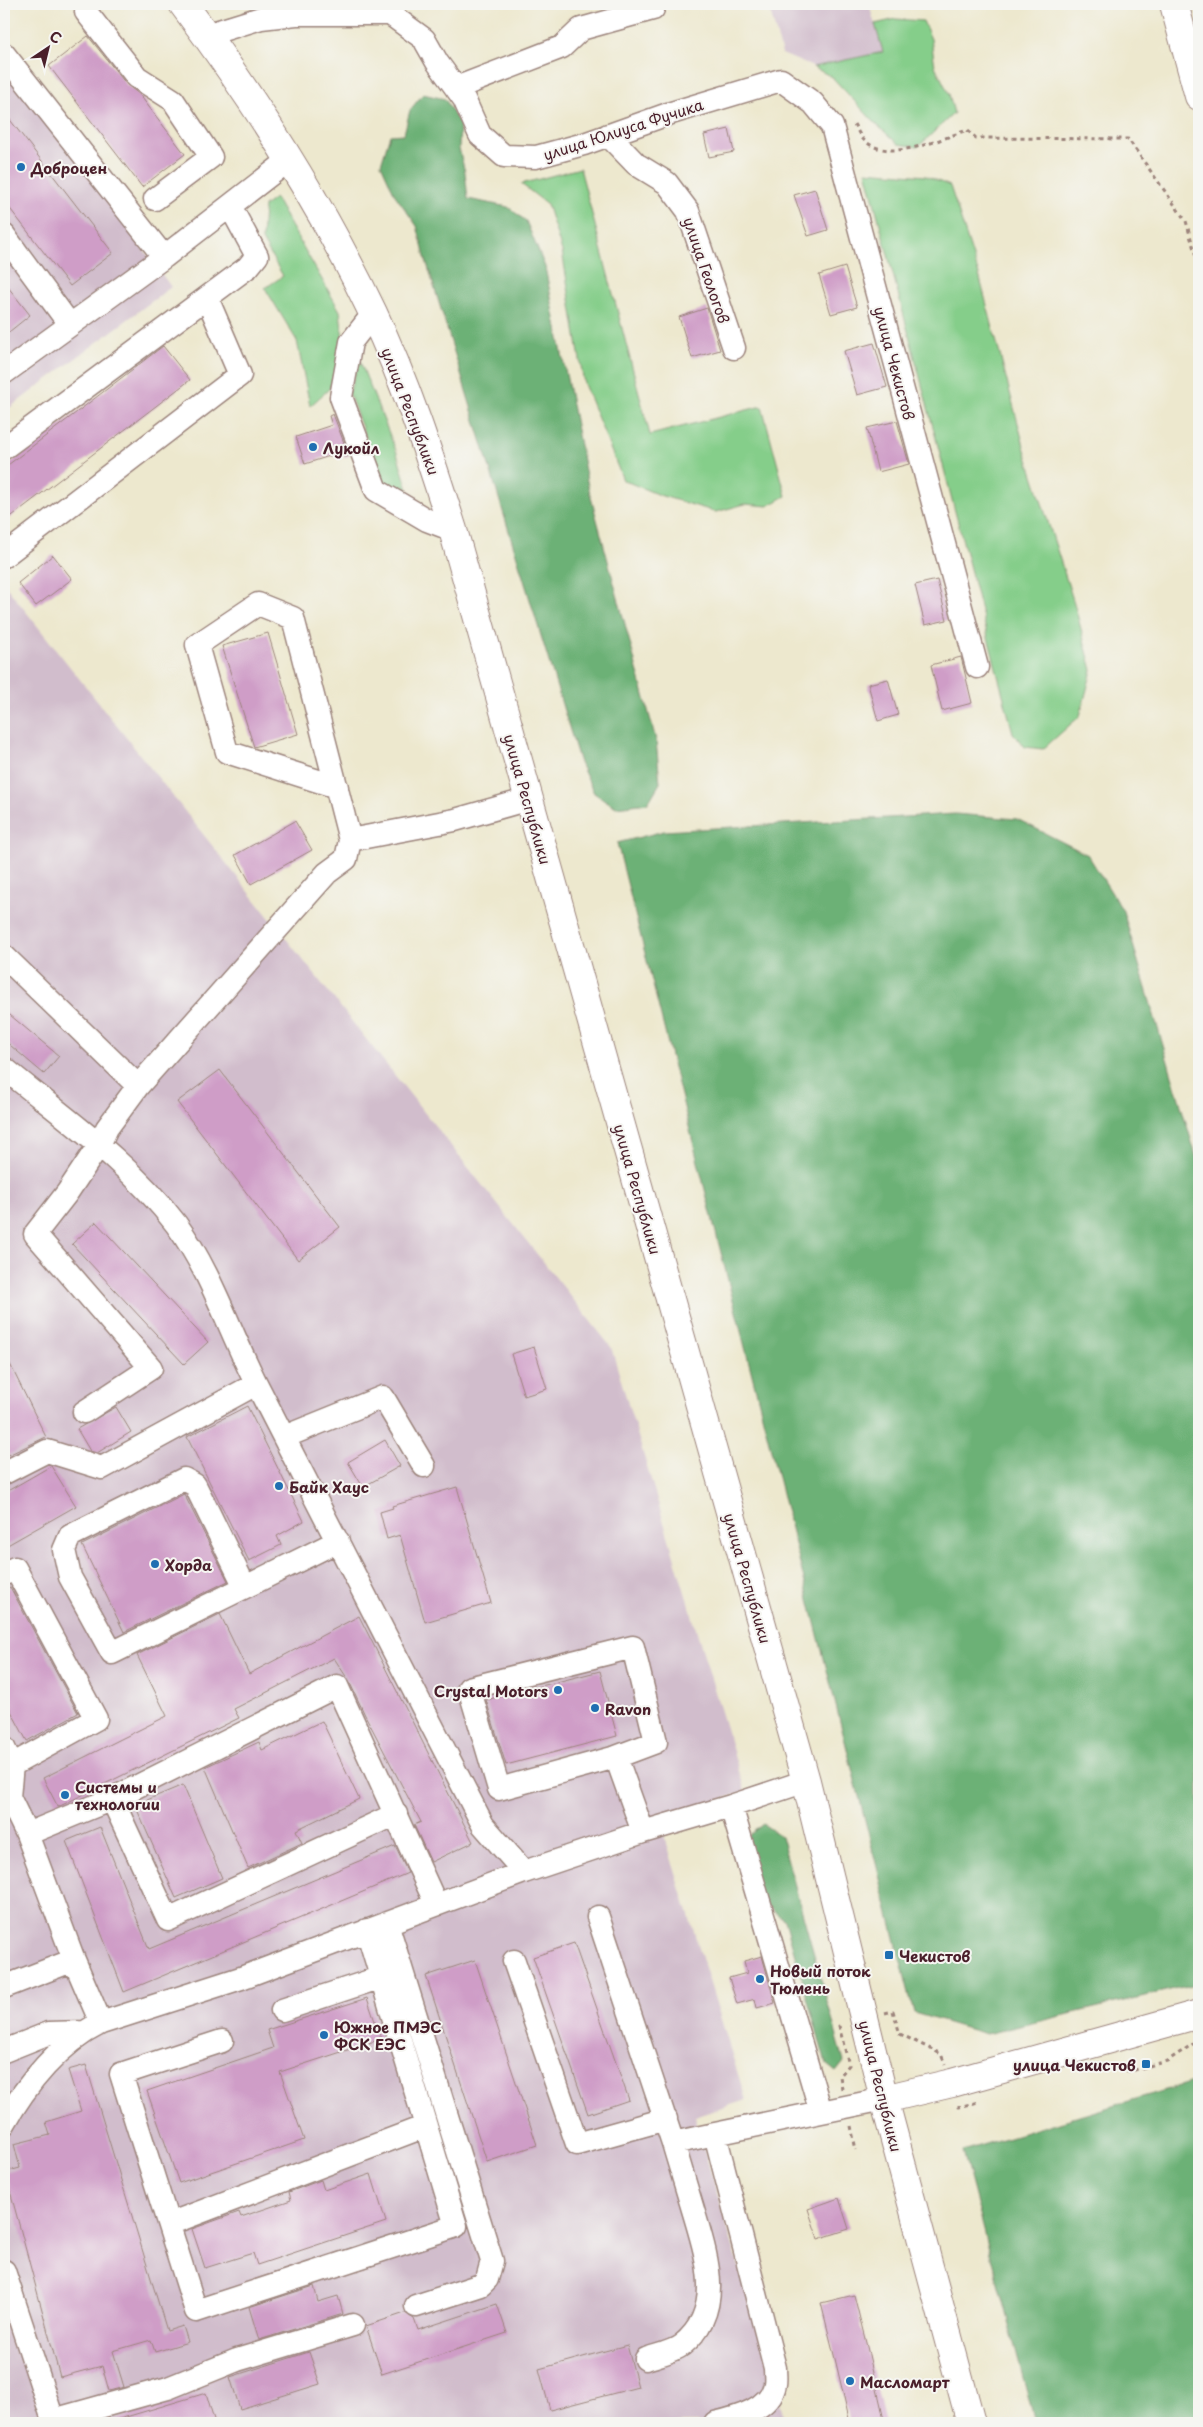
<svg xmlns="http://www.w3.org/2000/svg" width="1203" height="2427" font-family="'Playpen Sans',sans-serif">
<rect width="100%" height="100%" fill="#f6f6f2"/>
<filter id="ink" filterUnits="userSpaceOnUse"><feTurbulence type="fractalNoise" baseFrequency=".02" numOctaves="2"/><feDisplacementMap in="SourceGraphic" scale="10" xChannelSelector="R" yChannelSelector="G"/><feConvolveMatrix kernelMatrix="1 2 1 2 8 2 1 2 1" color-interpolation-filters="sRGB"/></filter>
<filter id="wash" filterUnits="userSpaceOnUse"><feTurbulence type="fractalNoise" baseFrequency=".0096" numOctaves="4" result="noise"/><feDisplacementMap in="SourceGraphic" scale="20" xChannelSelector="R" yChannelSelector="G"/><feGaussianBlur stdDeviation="1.12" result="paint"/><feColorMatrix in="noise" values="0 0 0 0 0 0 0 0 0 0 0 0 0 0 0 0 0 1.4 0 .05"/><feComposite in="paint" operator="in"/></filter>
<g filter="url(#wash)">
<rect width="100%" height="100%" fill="#ede8ce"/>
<path fill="#d1bdcc" d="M768 4H869L883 52 813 67 782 54Z
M4 57 171 287 4 412Z
M4 584 611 1347 745 1791 660 1822 746 2100 694 2117 786 2423H4Z"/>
<path fill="#85ce8a" stroke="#68765a" d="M896 19 923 21 931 39 935 66 949 94 954 113 918 147 898 144 875 123 832 77 813 67 883 52 875 24Z
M580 168 650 435 762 406 786 496 768 506 745 504 716 512 659 495 623 480 584 384 562 251 547 204 521 184Z
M866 171 926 176 950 186 979 275 1025 450 1074 603 1092 670 1080 716 1043 749 1025 747 1013 733Z
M275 198 340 311 343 339 336 372 329 389 310 406 297 341 265 288 283 276 262 240 264 206Z
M359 359 397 453 412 503 384 485 349 394Z"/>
<path fill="#6cb176" stroke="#5b6850" d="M423 94 445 99 460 125 459 149 465 172 468 199 508 207 526 221 545 267 588 486 656 740 660 783 648 803 616 807 594 793 580 763 425 257 417 226 395 195 381 164 390 135 404 134 410 110Z
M955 814 1017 819 1088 855 1123 911 1199 1166V1983L986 2034 914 2013 617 843 664 831Z
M763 1824 781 1836 844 2062 836 2072 826 2064 785 1920 760 1901 743 1840Z
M1199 2080V2423H1035L963 2151Z"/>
<g id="blocks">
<path fill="#cf9dc7" d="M88 36 127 85 139 94 185 154 142 187 49 66Z
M4 112 113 253 70 286 4 201Z
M729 129 734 152 709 157 704 135Z
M815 189 828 230 808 236 794 195Z
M845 267 857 307 831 314 819 275Z
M4 282 30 315 4 336Z
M707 308 720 350 692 358 679 317Z
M874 343 887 387 857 395 844 351Z
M163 346 190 380 4 522V468Z
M333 414 349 456 344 457 342 452 305 464 296 437 332 425 329 416Z
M897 421 909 464 878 472 867 428Z
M53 555 72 579 36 606 18 583Z
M937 580 947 620 925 625 915 585Z
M268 633 298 734 254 747 222 646Z
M961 657 972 703 942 711 931 665Z
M888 679 898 715 878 721 868 684Z
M295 821 312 850 251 884 235 855Z
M4 1010 59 1056 44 1074 4 1040Z
M220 1070 340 1227 298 1260 177 1102Z
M96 1222 208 1342 184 1364 72 1244Z
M534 1347 547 1389 524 1396 511 1354Z
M4 1352 46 1437 4 1457Z
M247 1406 304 1521 277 1536 281 1545 249 1561 187 1437Z
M116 1407 131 1432 97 1453 90 1451 77 1429Z
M385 1440 400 1466 363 1487 348 1462Z
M51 1466 76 1506 4 1547V1493Z
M457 1487 491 1603 425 1622 400 1535 387 1539 380 1512 393 1508 392 1506Z
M184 1494 228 1581 124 1632 82 1545Z
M10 1587 78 1713 27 1741 4 1698V1590Z
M220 1614 249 1674 359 1616 473 1842 431 1862 414 1825 421 1822 365 1715 349 1681 334 1658 234 1709 239 1718 58 1807 43 1778 167 1716 137 1655Z
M600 1671 617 1736 506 1765 486 1700Z
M322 1721 359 1799 296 1830 302 1843 248 1868 205 1767 259 1742 262 1750Z
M183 1785 222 1878 176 1898 135 1805Z
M100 1827 149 1949 395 1846 408 1873 124 1992 66 1841Z
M574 1943 629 2100 588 2114 533 1957Z
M762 1956 775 2003 757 2008 755 1999 737 2004 729 1978 747 1973 744 1961Z
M475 1960 537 2145 487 2162 426 1976Z
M367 1998 381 2039 280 2072 304 2140 179 2183 147 2091 273 2048 267 2030Z
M86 2065 167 2331 183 2326 188 2342 155 2352 151 2340 113 2351 124 2387 109 2391 102 2366 60 2377 5 2172 20 2168 14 2144 50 2135 46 2122 81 2111 68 2070Z
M371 2174 386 2222 257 2265 253 2253 205 2268 192 2229 239 2212 241 2217 291 2200 289 2192 321 2180 324 2190Z
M839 2198 849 2229 818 2239 808 2209Z
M314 2286 318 2302 338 2296 343 2314 259 2340 249 2307Z
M854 2295 869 2355 885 2423H850L836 2363 821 2303Z
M497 2304 507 2333 382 2374 366 2326 405 2313 414 2319 418 2330Z
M627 2345 638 2387 550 2410 539 2369Z
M309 2352 320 2384 240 2409 230 2377Z
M206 2393 215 2423H117L116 2420Z"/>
</g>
</g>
<g filter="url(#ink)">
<use href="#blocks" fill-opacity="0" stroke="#9c847c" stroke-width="1"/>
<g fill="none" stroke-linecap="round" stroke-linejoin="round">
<defs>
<path id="minor" d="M86 12 137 77 173 100 211 157 155 199
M206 35 261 18 296 14H390L424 39 437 62 464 99 480 135 504 156 536 157 584 144 668 114 781 80 813 103 832 126 977 667
M4 54 164 257
M456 88 562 47 581 29 653 9
M608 135 636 164 667 183 688 211 734 348
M4 235 70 325
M373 314 351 342 341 397 376 490 427 520 453 530
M4 373 164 257 289 160
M4 448 248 267 257 256 230 206
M4 556 240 375 207 298
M337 787 227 752 197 645 258 604 293 618 350 840
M4 956 138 1086 327 873 346 859 350 840 455 820 529 799
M4 1068C63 1117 129 1162 176 1224 212 1273 230 1333 258 1387 334 1533 407 1680 483 1825L524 1872
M84 1412 151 1368 35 1234 67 1193 99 1145 107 1128 138 1086
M284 1437 383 1397 424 1466
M4 1473 47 1451 102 1468 256 1384
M4 1574 15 1568 96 1719 12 1765
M245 1587 195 1485 184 1479 70 1536 64 1550 70 1577 112 1653 338 1541
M633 1647 656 1742 616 1757 499 1789 469 1688Z
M4 1748 12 1765 9 1797 27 1834
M616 1757 643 1832
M806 1781 731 1806 821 2112
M396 1814 168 1920 112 1799 337 1686 436 1904
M598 1917 673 2143 715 2134
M387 1923 492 2261 487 2279 481 2285 416 2306
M514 1961 577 2144 666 2119
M4 1987 74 1960
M282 2010 397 1972
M101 2023 74 1960 27 1834 112 1799
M222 2041 121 2074 196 2311 456 2226 367 1930
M4 2051 49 2033 83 2032
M4 2124C26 2084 60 2043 101 2023L241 1978 524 1872 643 1832 731 1806
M169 2224 426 2126
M4 2271 54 2423
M646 2359C657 2355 673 2352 682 2345 725 2311 707 2257 694 2213 687 2190 680 2167 673 2143
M53 2420 168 2388 237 2360 353 2325
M715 2423C736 2418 771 2409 775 2384 776 2379 775 2373 775 2368L715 2134 884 2099"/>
<path id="major" d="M183 4C255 100 321 204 373 313 406 383 430 457 453 530L806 1781 884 2099 971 2423
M1174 4 1199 96
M884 2099 952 2083 1199 2014"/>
</defs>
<use href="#minor" stroke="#9c847c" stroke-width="25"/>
<use href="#major" stroke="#9c847c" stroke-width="30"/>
<path stroke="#9c847c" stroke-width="3" stroke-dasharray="4 4" stroke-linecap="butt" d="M854 124C857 129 860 137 865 141 890 163 941 139 967 130L976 138 1128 139 1186 221 1199 267
M885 2013 893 2011 900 2034 941 2054 945 2064
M1094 2068 1131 2071 1167 2061 1199 2040
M842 2089 840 2076 849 2065 839 2026 843 2025
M959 2105V2107L978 2102
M851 2126 856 2150"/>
<use href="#minor" stroke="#fff" stroke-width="22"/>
<use href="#major" stroke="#fff" stroke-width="28"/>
</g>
</g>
<g fill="#1f6fb2" stroke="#f6f6f2" stroke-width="2">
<circle cx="21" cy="167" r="5"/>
<circle cx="313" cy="447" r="5"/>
<circle cx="279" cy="1486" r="5"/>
<circle cx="155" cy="1564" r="5"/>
<circle cx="558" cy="1690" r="5"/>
<circle cx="595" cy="1708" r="5"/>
<circle cx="65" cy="1795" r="5"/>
<rect x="884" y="1950" width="10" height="10" rx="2.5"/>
<circle cx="760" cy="1979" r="5"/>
<circle cx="324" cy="2035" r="5"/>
<rect x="1141" y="2059" width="10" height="10" rx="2.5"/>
<circle cx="850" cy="2381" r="5"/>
</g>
<g text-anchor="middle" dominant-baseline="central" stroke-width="4" stroke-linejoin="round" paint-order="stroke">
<g font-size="15" fill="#4a1f2b" stroke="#f6f6f2">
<text transform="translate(623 129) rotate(-18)">улица Юлиуса Фучика</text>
<text transform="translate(707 270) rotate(71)">улица Геологов</text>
<text transform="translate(895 363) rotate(75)">улица Чекистов</text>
<text transform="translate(411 411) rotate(69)">улица Республики</text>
<text transform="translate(528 799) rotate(74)">улица Республики</text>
<text transform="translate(638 1189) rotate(74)">улица Республики</text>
<text transform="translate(748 1578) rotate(74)">улица Республики</text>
<text transform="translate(881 2086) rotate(76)">улица Республики</text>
</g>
<g font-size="15" font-weight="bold" fill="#4a1f2b" stroke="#f6f6f2" text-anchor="start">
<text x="31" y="167">Доброцен</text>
<text x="323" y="447">Лукойл</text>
<text x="289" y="1486">Байк Хаус</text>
<text x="165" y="1564">Хорда</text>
<text x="548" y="1690" text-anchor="end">Crystal Motors</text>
<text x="605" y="1708">Ravon</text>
<text x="75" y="1786">Системы и<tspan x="75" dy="17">технологии</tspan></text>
<text x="899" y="1955">Чекистов</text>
<text x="770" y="1970">Новый поток<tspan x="770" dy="17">Тюмень</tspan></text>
<text x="334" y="2026">Южное ПМЭС<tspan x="334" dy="17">ФСК ЕЭС</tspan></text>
<text x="1136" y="2064" text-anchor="end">улица Чекистов</text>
<text x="860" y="2381">Масломарт</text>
</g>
</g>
<rect width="1203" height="2427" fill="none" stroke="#f6f6f2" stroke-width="20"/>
<g transform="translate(48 48) rotate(35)" stroke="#f6f6f2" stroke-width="4" paint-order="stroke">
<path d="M0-4L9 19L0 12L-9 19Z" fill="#4a1f2b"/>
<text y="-8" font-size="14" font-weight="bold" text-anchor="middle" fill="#4a1f2b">С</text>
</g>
</svg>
